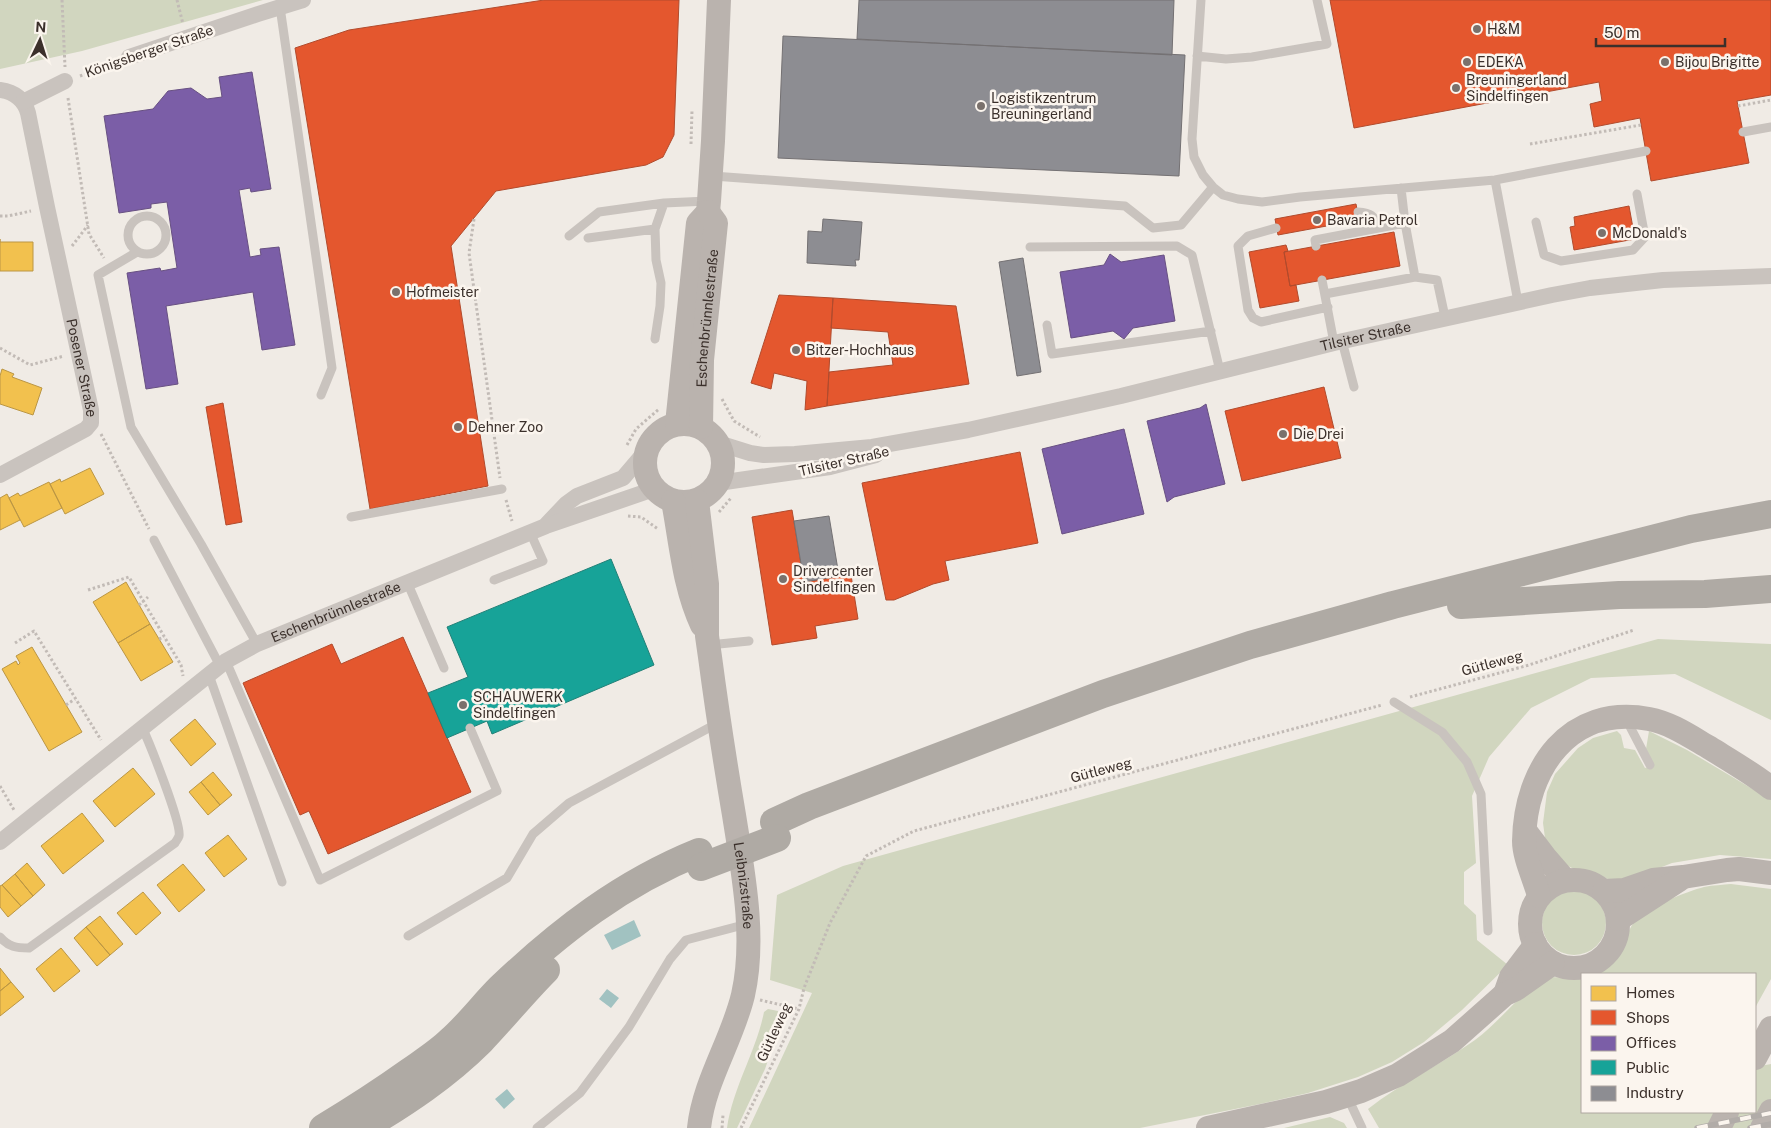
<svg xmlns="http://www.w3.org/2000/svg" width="1771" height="1128" font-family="'Public Sans',sans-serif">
<rect width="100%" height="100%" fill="#f0ebe5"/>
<path fill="#d1d6bf" d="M0 0H263L82 51 0 69Z
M1658 639 1771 644V720L1675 674 1591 678 1531 708 1489 757 1472 796 1476 863 1464 872V904L1476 915 1477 940 1508 965 1462 1010 1424 1042 1392 1062 1358 1077 1308 1093 1260 1104 1140 1128H749L812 993 770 980 777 895 843 866Z
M1617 731 1621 735 1624 748 1635 750 1645 768 1654 765 1646 749 1649 731 1687 750 1771 800V859L1720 855 1672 863 1629 880H1610L1595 873 1574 869 1562 863 1545 838 1543 823 1547 792 1555 774 1578 748 1593 738Z
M1731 884 1771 889V979L1755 1008V974H1593C1606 969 1618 958 1624 945 1627 937 1629 928 1635 921 1645 908 1688 891 1704 887 1713 885 1723 885 1731 884Z
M1542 923a32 32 0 1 1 64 0a32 32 0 1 1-64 0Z
M1548 977 1582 978V1112H1755V1067L1771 1064V1128H1379L1368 1109C1401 1083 1440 1065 1475 1040 1501 1021 1520 992 1548 977Z
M768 1009 778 1011 781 1023 780 1030 775 1040 765 1069 737 1128H727C733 1087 756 1052 764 1012Z
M1330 1117 1344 1123 1347 1128H1284Z"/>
<path fill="#a1c2c1" d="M634 920 641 936 612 950 604 935Z
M607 989 619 998 611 1008 599 999Z
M507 1089 515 1099 504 1109 495 1099Z"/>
<path fill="#f2c14e" stroke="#bb9644" d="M0 239V242H33V271H0Z
M2 369 14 374 12 377 42 388 33 415 0 404V376Z
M90 468 104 494 65 514 50 484 60 479 61 482Z
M49 482 62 508 24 527 9 498 18 493 20 496Z
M7 494 20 520 0 530V498Z
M126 582 150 624 118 643 93 602Z
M150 624 173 662 141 681 118 643Z
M32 647 82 732 49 751 2 669 16 661 18 665 20 663 16 656Z
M195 719 216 744 191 766 170 740Z
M133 768 155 794 115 827 93 801Z
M213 772 232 795 220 805 201 782Z
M201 782 220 805 208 815 189 792Z
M82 813 104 841 63 874 41 846Z
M228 835 247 859 224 877 205 853Z
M27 863 45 885 33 896 15 874Z
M183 864 205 890 179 912 157 885Z
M15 874 33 896 21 906 2 885Z
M2 885 21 906 8 917 0 907V886Z
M143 892 161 913 136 935 117 913Z
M100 916 123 944 110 955 86 927Z
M86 927 110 955 97 966 74 938Z
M61 948 80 971 54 992 36 969Z
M0 968 11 982 0 991Z
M11 982 24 997 0 1016V991Z"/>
<path fill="#e4572e" stroke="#b14b2d" d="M544 0H679L674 135 663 157 646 165 496 191 451 246 488 486 370 509 295 48 349 30Z
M1330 0H1771V95L1737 101 1749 163 1651 181 1640 118 1594 127 1590 104 1602 101 1599 82 1354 128Z
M1356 204 1359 220 1278 235 1275 219Z
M1629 206 1635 239 1574 250 1570 227 1575 226 1574 217Z
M1394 232 1400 266 1290 286 1284 252Z
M1286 245 1288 251 1284 252 1290 286 1296 285 1299 301 1260 308 1249 252Z
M779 295 833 298 827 406 805 410 807 381 774 373 771 389 751 383Z
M833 298 956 306 969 384 827 406 829 372 893 365 888 332 831 328Z
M1324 387 1341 458 1242 481 1225 411Z
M223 403 242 522 226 525 206 407Z
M1020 452 1038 543 945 561 949 580 933 584 894 600H886L862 483Z
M792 510 804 582 851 575 858 619 815 626 817 638 772 645 752 517Z
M403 637 471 792 328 854 309 811 300 815 243 683 332 644 341 664Z"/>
<path fill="#7b5ea7" stroke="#685082" d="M252 72 271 189 251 192 250 188 239 190 250 257 261 255 260 249 279 247 295 345 262 350 253 292 166 306 178 384 146 389 127 273 160 268 161 271 177 268 167 202 151 204V208L119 213 104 116 153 109 168 91 191 88 207 99 222 97 219 77Z
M1110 254 1121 262 1164 255 1175 321 1133 328 1124 339 1113 331 1071 338 1060 272 1104 265Z
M1206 404 1225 484 1174 497 1167 502 1147 421 1200 408Z
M1124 429 1144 514 1062 534 1042 449Z"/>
<path fill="#17a398" stroke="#228077" d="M611 559 654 665 492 734 487 721 447 738 428 693 468 677 447 627Z"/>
<path fill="#8d8d92" stroke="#747173" d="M859 0H1174L1172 55 857 39Z
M783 36 1185 55 1179 176 778 158Z
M823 219 862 222 859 260H855L856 266 807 263 808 231 822 232Z
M1023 258 1041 372 1017 376 999 262Z
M829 516 839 576 804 582 794 521Z"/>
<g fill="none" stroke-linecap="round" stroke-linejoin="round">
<path stroke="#c2bbb6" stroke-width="3" stroke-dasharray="2.5 2.5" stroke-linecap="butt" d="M62 0 65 67
M177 0 183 24
M80 76 116 62
M68 98 89 234 104 258
M1738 106 1771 100
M691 144 692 110
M1530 144 1641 125
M0 216H8L31 211
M474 219 469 253 500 478
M72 246 88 225
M0 348 30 365 64 356
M722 399 734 421 760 437
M101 434 149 529
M627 445 636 429 659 409
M506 500 512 521
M719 512 731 498
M628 516 641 517 658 529
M88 590 129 577 181 665 183 676
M139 605 148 597
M159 639 164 637
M15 643 34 631 101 740
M1410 697 1529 665 1634 630
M66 705 75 699
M0 786 14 810
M760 1000 799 1009
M722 1128 723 1115
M741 1128 799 1009 804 988 830 923 866 856 914 831 1382 705"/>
<path stroke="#c9c3be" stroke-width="9" d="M1201 0 1192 139 1194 157 1203 175 1213 187 1223 195 1238 199 1262 202 1300 197 1495 180 1646 151
M280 7 332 368 321 395
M1197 56 1226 59 1252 57 1327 44 1317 0
M1743 132 1771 127
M713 176 1125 206 1153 228 1181 225 1213 187
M1495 180 1518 302
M1401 188 1405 223 1415 277
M1358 212C1370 213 1375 215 1378 228
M128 235a19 19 0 1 1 38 0a19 19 0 1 1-38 0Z
M1536 222 1544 255 1561 261 1633 250 1645 237 1637 194
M1276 228 1248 236 1238 246 1248 310 1253 318 1261 322 1328 307
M569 236 599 212 664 203 708 201
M588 238 655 229
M1316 246 1315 240 1405 223
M1030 247 1177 246 1192 255 1220 371
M137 252 98 275 131 427 201 544 257 644
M1322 280 1334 343
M1325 294 1415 277 1437 280 1445 317
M1047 325 1052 354 1211 331
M655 339 660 306 661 283 656 260 655 229 664 203
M1342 341 1354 387
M351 517 502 489
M154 540 220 666
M494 580 543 561 530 532
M408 584 444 668
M709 645 749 641
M226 661 320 880 497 791 470 728
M209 675 282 882
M1394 702 1442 732 1467 762 1481 794 1488 931
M1626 719 1650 765
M408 936 507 878 533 834 569 803 718 723
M0 937C9 947 16 948 29 948L175 843C176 841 178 839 179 836 182 824 149 742 142 727
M1347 1096 1362 1128
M537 1128 580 1093 629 1027 670 959 686 940 747 924"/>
<g stroke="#c9c3be" stroke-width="16">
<path d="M129 57 258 14 303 0"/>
<path id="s1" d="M0 90C14 92 24 99 28 113L47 207 91 410V423L86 429 0 475"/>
<path d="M23 102 65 81"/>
<path id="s2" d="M718 443 750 453 764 455 795 454 872 447 968 430 1121 396 1334 343 1552 295 1590 288 1663 280 1771 276"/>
<path d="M718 483 830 467 876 455"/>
<path d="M547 524 566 504 577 496 623 478 646 451"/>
<path id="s3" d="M0 842 226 661 257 644 546 526 654 489"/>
</g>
<g stroke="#bab3ae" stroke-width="24">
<circle cx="684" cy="463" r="39"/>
<path d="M677 424 698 223 708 212 709 201 713 141 719 0"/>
<path id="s4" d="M701 427 702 360 716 223 708 212"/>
<path d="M673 501C681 543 684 587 702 625"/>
<path id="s5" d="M697 501 707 584V636L710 657C717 710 725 762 734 815 743 872 756 938 743 995 732 1041 704 1081 699 1128"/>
<path d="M1526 832 1545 857 1565 880"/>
<circle cx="1574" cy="924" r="44"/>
<path d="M1604 891 1624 890 1653 880 1683 877 1727 870 1739 869 1771 873"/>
<path d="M1539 896C1535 880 1524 858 1524 841 1525 769 1569 704 1649 719 1671 723 1691 737 1710 748 1731 761 1752 773 1771 788"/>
<path d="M1619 919 1679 880"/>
<path d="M1505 994 1511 977 1533 948 1535 944"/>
<path d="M1755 1058 1771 1028"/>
<path d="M1208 1128 1326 1102 1361 1091 1398 1075 1452 1041 1505 994 1516 989 1553 963"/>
<path d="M1719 1128 1727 1112"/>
<path d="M1762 1128 1771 1111"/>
</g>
<path stroke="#afaaa4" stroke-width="28" d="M1461 605 1619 595 1705 594 1771 589
M774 822 809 806 1103 694 1250 645 1393 605 1691 529 1771 514
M323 1128C353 1110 381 1092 409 1072 423 1062 439 1052 451 1040 469 1024 483 1005 500 988 560 931 622 883 699 852
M363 1128C405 1103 446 1076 481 1041 503 1018 523 993 546 970"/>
<defs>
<path id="rail" d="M1697 1128 1771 1113
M1750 1128 1771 1124"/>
</defs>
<use href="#rail" stroke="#b1aca8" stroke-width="5.5"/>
<use href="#rail" stroke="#fbf5ee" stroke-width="4" stroke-dasharray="11" stroke-linecap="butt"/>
<path stroke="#afaaa4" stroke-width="28" d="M701 867 777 838"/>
</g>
<g fill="#7a716c" stroke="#fbf5ee" stroke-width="2">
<circle cx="1477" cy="29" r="5"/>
<circle cx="1467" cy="62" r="5"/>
<circle cx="1665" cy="62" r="5"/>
<circle cx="1456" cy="88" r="5"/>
<circle cx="981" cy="106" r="5"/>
<circle cx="1317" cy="220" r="5"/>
<circle cx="1602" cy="233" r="5"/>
<circle cx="396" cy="292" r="5"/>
<circle cx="796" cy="350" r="5"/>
<circle cx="458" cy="427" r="5"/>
<circle cx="1283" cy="434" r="5"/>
<circle cx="783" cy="579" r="5"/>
<circle cx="463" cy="705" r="5"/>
</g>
<g text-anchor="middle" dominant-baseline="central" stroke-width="5" stroke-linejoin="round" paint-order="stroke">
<g font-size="14" fill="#3b302b" stroke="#fbf5ee" text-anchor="start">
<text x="1487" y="29">H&amp;M</text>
<text x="1477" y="62">EDEKA</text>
<text x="1675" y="62">Bijou Brigitte</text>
<text x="1466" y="80">Breuningerland<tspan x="1466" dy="16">Sindelfingen</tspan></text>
<text x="991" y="98">Logistikzentrum<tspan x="991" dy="16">Breuningerland</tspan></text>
<text x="1327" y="220">Bavaria Petrol</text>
<text x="1612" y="233">McDonald's</text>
<text x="406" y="292">Hofmeister</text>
<text x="806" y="350">Bitzer-Hochhaus</text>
<text x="468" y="427">Dehner Zoo</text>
<text x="1293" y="434">Die Drei</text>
<text x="793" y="571">Drivercenter<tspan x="793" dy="16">Sindelfingen</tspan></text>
<text x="473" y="697">SCHAUWERK<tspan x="473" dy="16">Sindelfingen</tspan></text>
</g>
<g font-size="14" fill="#3b302b" stroke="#fbf5ee">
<text transform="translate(149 51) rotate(-19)">Königsberger Straße</text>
<text stroke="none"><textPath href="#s4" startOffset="109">Eschenbrünnlestraße</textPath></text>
<text stroke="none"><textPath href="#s2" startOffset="662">Tilsiter Straße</textPath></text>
<text stroke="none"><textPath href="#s1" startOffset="299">Posener Straße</textPath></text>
<text transform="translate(844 461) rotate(-13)">Tilsiter Straße</text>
<text stroke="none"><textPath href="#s3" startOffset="410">Eschenbrünnlestraße</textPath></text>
<text transform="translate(1492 663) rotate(-15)">Gütleweg</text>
<text transform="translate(1101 770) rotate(-15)">Gütleweg</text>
<text stroke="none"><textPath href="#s5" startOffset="388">Leibnizstraße</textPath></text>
<text transform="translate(774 1032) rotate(-65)">Gütleweg</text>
</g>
</g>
<rect x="1581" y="973" width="175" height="140" fill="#fbf5ee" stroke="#aea6a0"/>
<rect x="1591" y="986" width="25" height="15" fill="#f2c14e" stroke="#aea6a0"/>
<text x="1626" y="998" font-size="15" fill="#3b302b">Homes</text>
<rect x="1591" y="1010" width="25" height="15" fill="#e4572e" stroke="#aea6a0"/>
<text x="1626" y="1023" font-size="15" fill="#3b302b">Shops</text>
<rect x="1591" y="1036" width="25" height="15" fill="#7b5ea7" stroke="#aea6a0"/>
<text x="1626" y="1048" font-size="15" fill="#3b302b">Offices</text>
<rect x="1591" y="1060" width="25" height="15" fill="#17a398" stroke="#aea6a0"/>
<text x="1626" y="1073" font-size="15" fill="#3b302b">Public</text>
<rect x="1591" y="1086" width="25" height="15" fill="#8d8d92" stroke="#aea6a0"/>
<text x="1626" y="1098" font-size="15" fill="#3b302b">Industry</text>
<g transform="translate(40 40) rotate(4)" stroke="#fbf5ee" stroke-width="4" paint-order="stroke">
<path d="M0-4L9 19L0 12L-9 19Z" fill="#3b302b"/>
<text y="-8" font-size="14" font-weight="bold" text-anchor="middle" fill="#3b302b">N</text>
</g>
<path d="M1596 38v8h129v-8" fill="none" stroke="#3b302b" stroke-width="2.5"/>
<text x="1604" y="38" font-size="15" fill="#3b302b" stroke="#fbf5ee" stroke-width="4" paint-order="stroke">50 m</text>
</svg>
